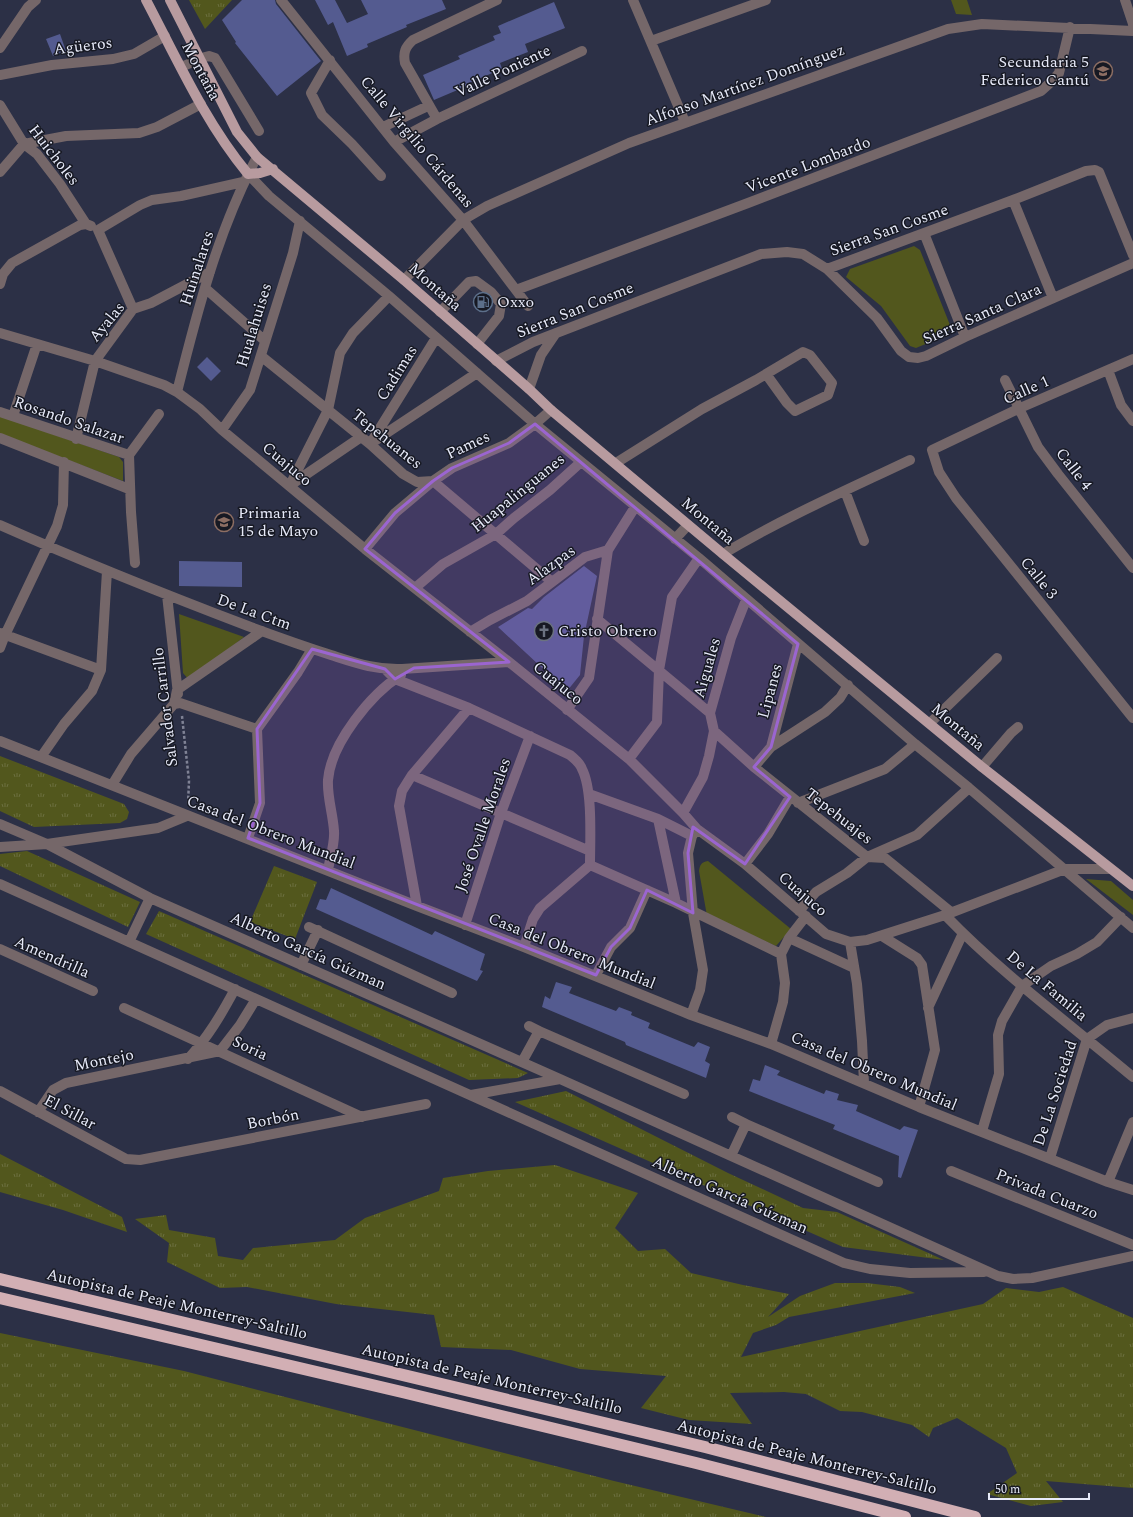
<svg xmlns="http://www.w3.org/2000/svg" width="1133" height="1517" font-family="Spectral,serif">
<defs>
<pattern id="grass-tufts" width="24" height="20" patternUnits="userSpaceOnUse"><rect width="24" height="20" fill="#52571d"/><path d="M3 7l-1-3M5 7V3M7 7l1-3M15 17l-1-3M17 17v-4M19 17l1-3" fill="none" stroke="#6b6f3f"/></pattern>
</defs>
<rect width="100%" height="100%" fill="#2c3046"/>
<path fill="url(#grass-tufts)" d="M189 0H232L205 29Z
M0 756 124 804 129 812 127 819 120 823 34 827 0 811Z
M27 851 140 902 128 927 0 866V854Z
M274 866 317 882 295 939 250 922Z
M159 911 528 1073 518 1078 469 1080 146 934Z
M566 1091 728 1173 803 1208 837 1212 944 1260 843 1247 515 1102Z
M0 1154 122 1217 127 1232 63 1210 0 1192Z
M555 1165 638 1193 615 1228 638 1251 665 1249 691 1273 743 1285 789 1294 768 1317 800 1296 835 1283H867L900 1287 915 1293 789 1317 776 1325 753 1333 741 1357 983 1304 1006 1288 1039 1292 1063 1287 1133 1318V1488L1046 1481 1063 1502 1031 1506 987 1494 1017 1473 1006 1448 957 1418 933 1428 929 1437 912 1425 862 1412 840 1411 806 1394 784 1392 730 1393 752 1424 689 1420 641 1408 666 1376 580 1369 511 1350 441 1347 434 1315 336 1304 247 1287 220 1288 167 1262 169 1243 135 1219 166 1215 169 1230 215 1238 218 1256 243 1260 253 1248 335 1240 365 1218 439 1191 443 1178 488 1171Z
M0 1333 184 1371 614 1481 766 1517H0Z"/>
<path fill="#52571d" d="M951 0H967L972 15 956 14Z
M914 246 920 250 950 325 947 335 916 348 910 346 881 306 846 277 850 269Z
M0 416 119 457 123 462V481L0 434Z
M179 614 244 637 189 680 183 673Z
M708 861 791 929 776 946 707 916 699 871C700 865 701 862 708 861Z
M1086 879 1111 881 1133 900V915Z"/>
<path fill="#545b90" d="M242 0H275L276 4 321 61 277 96 235 43 236 42 222 20Z
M315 0H335L347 23 368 14 361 0H442L446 9 406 25 407 27 367 44 368 47 347 56 333 22 328 25Z
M554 2 565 28 525 44 528 52 500 63 502 69 466 84 467 86 434 100 423 75 460 59 458 56 495 40 493 36 501 33 498 26Z
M60 34 66 51 53 56 46 39Z
M207 357 221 371 211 381 197 367Z
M179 561 242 562V587L179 586Z
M584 566 597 576 584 636 580 675 567 691 498 627 528 608 532 609 544 597Z
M331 888 432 935 435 931 485 954 480 970 483 971 477 981 316 909 320 899 326 900Z
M556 982 572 987 569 993 616 1011 619 1007 632 1012 631 1015 650 1023 648 1028 694 1047 698 1042 710 1047 705 1061 710 1064 706 1078 626 1045 625 1042 542 1007 545 996 550 999Z
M765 1065 780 1071 777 1075 824 1094 826 1090 839 1094 837 1100 858 1105 856 1111 900 1130 904 1126 918 1130 901 1178 898 1177 899 1156 833 1129 835 1125 749 1091 753 1079 760 1081Z"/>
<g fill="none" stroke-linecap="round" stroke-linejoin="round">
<path stroke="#7f8295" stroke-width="2.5" stroke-dasharray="3 2" stroke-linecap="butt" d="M182 716 189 781 188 804"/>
<path stroke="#756769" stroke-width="10" d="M281 0 394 142 463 220 528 306
M633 0 685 122
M1125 0 1133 24
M651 41 766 0
M0 48 28 7 36 0
M330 60 311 93 322 115 352 144 381 176
M181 67 205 57 209 56 215 58 259 131
M0 75 52 65 113 59 134 54 165 36
M0 105 24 144 37 154 60 184 86 224
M437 119 405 63C403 53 405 47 413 40L497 0
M383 127 428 106
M394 142 437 119 582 51
M0 172 24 144 66 136 139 133 157 127 201 104
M248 174 269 196 389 296 535 424 699 558 915 744 969 788 1133 928
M1013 200 1053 298
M98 230 140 205 152 200 181 196 243 182
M98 230 133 309
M924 233 965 337
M827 269 1013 200 1086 171 1095 170 1099 172 1133 255
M404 280 463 220 487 206 629 143 948 29 982 24 1133 31
M0 284 3 274 12 263 80 225 86 224 91 226
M205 288 264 340
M516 290 748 203 1041 91 1051 82 1059 73 1070 27
M440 312 469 282 476 281 491 292 501 304 499 316 477 344
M0 333 95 361 164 385 177 392 200 409 222 430 365 549 509 662 629 759 683 813 697 829 745 864 826 934 850 942 867 940 945 915 1065 869H1110
M261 356 370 444 403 474 417 482 433 481 552 582
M1133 359 1020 408 932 450 939 472 956 498 1133 718
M496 361 533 342 761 254 787 252 803 254 827 269 877 318 901 351 909 357 918 358 926 356 965 337 1133 263
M1108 370 1121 405 1133 421
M1005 380 1038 447 1058 474 1133 568
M529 389 541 355 556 333
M177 392C197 312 218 230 257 157
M0 412 129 455
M13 416 37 344
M222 430 250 390 293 253 300 221
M0 438 129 489
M76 439 95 361 133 309 151 303 210 272
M372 441 436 338
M370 444 477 373
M616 463 702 409 756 380 803 352 810 355 832 383 828 395 795 411 787 403 766 374
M292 484 361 437
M290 485 328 410 340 353 353 333 389 296
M845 491 864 541
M0 525C81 561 164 594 248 626 275 636 303 646 331 655 356 663 375 670 402 669L509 662
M675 539 688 525
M365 549 395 513 433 481 452 468 509 443 535 424 551 410
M723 554C783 518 847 490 910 460
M135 563 131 512 129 455 159 414
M415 588 443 564 496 534 514 518 550 490 581 462
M167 595 178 694
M597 619 710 713
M470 632 490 620 527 601 585 557 608 550 635 507
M0 633 101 670
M0 648 5 635 57 526 63 505 64 462
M385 669 395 679 469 708 570 755C575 759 580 763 582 769 593 790 590 840 590 865L540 908 533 919 524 947
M174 704 180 703 257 729
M567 710 589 678 608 550
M930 723 997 658
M714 731 754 767 867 857 885 858 951 912
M0 741 417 906 524 947 691 1015 771 1044 919 1107 1108 1182 1133 1190
M771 747 798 644
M41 757 64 724 92 691 101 670 107 571
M629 759 657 722 659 670 672 597 699 558
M754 767 771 747 825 712 840 698 848 685
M982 767 1011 733 1018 727
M412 775 590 851
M112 785 131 754 174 704 177 690 262 631
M589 794 658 819 692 836
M798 803 885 769 915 744
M683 813 703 777 709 756 714 731 710 713 731 638 746 600
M658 819 676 903
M0 824 47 844 150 898 560 1079 998 1276 1013 1279 1032 1278 1133 1256
M248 838 260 803 257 729 298 672 312 649
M0 847 47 844 158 828 187 816
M745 864 768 834 790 797
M590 865 676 903 781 954
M328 870C330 858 335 843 334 831 333 814 327 797 328 780 331 743 371 694 401 675
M0 884 844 1263 870 1269 910 1273 984 1272
M417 906 399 806 402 791 412 775 469 708
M799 911 816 892 847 873 867 857 917 835 969 788
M945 915C1002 974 1070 1024 1133 1077
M465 925 501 813 530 736
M309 927 452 993
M882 936 917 958 922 965 935 1050 919 1107
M789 938 854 968
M129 942 150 898
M850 942 857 984 862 1041 864 1083
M0 949 93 991
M301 965 318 930
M596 975 611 947 630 928 647 890
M124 1008 362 1117
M928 1008 963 933
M691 1015 700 990 703 970 693 913 688 853 692 836 697 829
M529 1026 539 1031
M771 1044 783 1002 785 983 781 954 789 938 806 916
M188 1059C208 1037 221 1015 235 989
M522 1062 539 1031 684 1094
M0 1091 126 1159 140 1160 426 1104
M471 1095 560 1079
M38 1112 53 1090 66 1083 220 1051 240 1025 256 999
M732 1117 746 1124
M982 1131 999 1074 998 1035 1002 1021 1022 986 1051 966 1077 954 1097 942 1121 917
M731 1156 746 1124 878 1182
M1050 1158 1087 1039 1107 1025 1133 1018
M951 1171 1133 1245
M1108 1182 1133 1122"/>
<path stroke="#b89b9f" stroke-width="10" d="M146 0C177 59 205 122 248 174L260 173 273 169
M170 0 237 132 257 157 404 280 529 389 551 410 723 554 982 767 1133 886"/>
<path stroke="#d2afb4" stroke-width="12" d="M0 1279 705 1447 975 1517
M0 1298 402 1392 696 1463 905 1517"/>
</g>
<path fill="#9b65d0" fill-opacity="0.2" stroke="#9b65d0" stroke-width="3" stroke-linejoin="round" d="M535 424 798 644 771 747 754 767 790 797 745 864 693 827 688 853 693 913 647 890 630 928 611 947 596 975 248 838 260 803 257 729 312 649 385 669 395 679 414 668 509 662 365 549 395 513 433 481 452 468 509 443Z"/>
<defs>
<symbol id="school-ring" viewBox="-11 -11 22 22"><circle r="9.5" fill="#171923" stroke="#8d6e63" stroke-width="1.5"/><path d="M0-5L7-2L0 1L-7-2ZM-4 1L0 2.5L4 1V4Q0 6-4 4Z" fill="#8d6e63"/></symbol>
<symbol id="fuel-ring" viewBox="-11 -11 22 22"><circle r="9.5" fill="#171923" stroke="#5c6f8a" stroke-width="1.5"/><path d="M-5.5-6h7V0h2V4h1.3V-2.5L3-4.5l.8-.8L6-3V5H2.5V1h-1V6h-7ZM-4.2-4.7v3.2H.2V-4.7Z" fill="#5c6f8a"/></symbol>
<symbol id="church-ring" viewBox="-11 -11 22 22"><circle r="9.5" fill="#171923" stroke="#6b7280" stroke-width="1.5"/><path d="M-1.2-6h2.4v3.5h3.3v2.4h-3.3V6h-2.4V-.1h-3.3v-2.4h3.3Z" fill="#6b7280"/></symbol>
</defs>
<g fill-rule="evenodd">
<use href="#school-ring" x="1092" y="60" width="22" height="22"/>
<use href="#fuel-ring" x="472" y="291" width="22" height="22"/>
<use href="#school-ring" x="213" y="511" width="22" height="22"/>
<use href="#church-ring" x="533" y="620" width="22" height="22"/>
</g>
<g text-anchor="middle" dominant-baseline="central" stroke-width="3" stroke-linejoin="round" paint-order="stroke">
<g font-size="16" fill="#e7eaf9" stroke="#171923">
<text transform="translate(83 46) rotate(-7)">Agüeros</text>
<text transform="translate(201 71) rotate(62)">Montaña</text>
<text transform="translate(503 71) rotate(-25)">Valle Poniente</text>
<text transform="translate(745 85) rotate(-20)">Alfonso Martínez Domínguez</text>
<text transform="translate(417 142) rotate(50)">Calle Virgilio Cárdenas</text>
<text transform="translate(54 155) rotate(52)">Huicholes</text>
<text transform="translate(808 165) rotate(-21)">Vicente Lombardo</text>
<text transform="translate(889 230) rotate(-20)">Sierra San Cosme</text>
<text transform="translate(197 268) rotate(-72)">Huinalares</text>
<text transform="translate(435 287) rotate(41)">Montaña</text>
<text transform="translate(575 310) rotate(-22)">Sierra San Cosme</text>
<text transform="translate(982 314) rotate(-24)">Sierra Santa Clara</text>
<text transform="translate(107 322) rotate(-51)">Ayalas</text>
<text transform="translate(254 325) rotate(-73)">Hualahuises</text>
<text transform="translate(397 373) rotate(-58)">Cadimas</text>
<text transform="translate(1026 390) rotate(-24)">Calle 1</text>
<text transform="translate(69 420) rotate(19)">Rosando Salazar</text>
<text transform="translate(387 439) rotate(39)">Tepehuanes</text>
<text transform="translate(468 445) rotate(-25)">Pames</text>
<text transform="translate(287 464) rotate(40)">Cuajuco</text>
<text transform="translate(1074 469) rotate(52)">Calle 4</text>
<text transform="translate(518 493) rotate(-39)">Huapalinguanes</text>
<text transform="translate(708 521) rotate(40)">Montaña</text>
<text transform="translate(551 565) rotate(-36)">Alazpas</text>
<text transform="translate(1039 578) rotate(51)">Calle 3</text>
<text transform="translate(254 612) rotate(20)">De La Ctm</text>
<text transform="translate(707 668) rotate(-74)">Aiguales</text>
<text transform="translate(558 683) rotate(39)">Cuajuco</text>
<text transform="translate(770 691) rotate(-75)">Lipanes</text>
<text transform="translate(165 707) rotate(-97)">Salvador Carrillo</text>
<text transform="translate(958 727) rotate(40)">Montaña</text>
<text transform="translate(839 816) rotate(38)">Tepehuajes</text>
<text transform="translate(483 825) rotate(-71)">José Ovalle Morales</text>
<text transform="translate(271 832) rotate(21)">Casa del Obrero Mundial</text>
<text transform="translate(803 894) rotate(41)">Cuajuco</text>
<text transform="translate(308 951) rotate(24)">Alberto García Gúzman</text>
<text transform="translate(572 951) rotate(22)">Casa del Obrero Mundial</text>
<text transform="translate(52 957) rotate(24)">Amendrilla</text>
<text transform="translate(1047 986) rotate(40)">De La Familia</text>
<text transform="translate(250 1048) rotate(25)">Soria</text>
<text transform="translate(104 1060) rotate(-11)">Montejo</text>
<text transform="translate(874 1071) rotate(23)">Casa del Obrero Mundial</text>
<text transform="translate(1055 1093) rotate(-72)">De La Sociedad</text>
<text transform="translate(70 1112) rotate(28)">El Sillar</text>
<text transform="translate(273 1119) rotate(-11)">Borbón</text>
<text transform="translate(1047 1194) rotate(22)">Privada Cuarzo</text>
<text transform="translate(730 1195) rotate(24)">Alberto García Gúzman</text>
<text transform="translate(177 1304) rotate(13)">Autopista de Peaje Monterrey-Saltillo</text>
<text transform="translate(492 1379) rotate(13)">Autopista de Peaje Monterrey-Saltillo</text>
<text transform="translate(807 1457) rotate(14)">Autopista de Peaje Monterrey-Saltillo</text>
</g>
<g font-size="16" fill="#e7eaf9" stroke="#171923" text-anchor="start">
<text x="1089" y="62" text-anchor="end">Secundaria 5<tspan x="1089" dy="18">Federico Cantú</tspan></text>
<text x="497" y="302">Oxxo</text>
<text x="238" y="513">Primaria<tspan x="238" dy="18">15 de Mayo</tspan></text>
<text x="558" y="631">Cristo Obrero</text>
</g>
</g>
<path d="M989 1493v6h100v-6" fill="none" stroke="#e7eaf9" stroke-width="2"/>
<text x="995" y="1493" font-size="12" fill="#e7eaf9" stroke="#171923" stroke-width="3" paint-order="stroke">50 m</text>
</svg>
